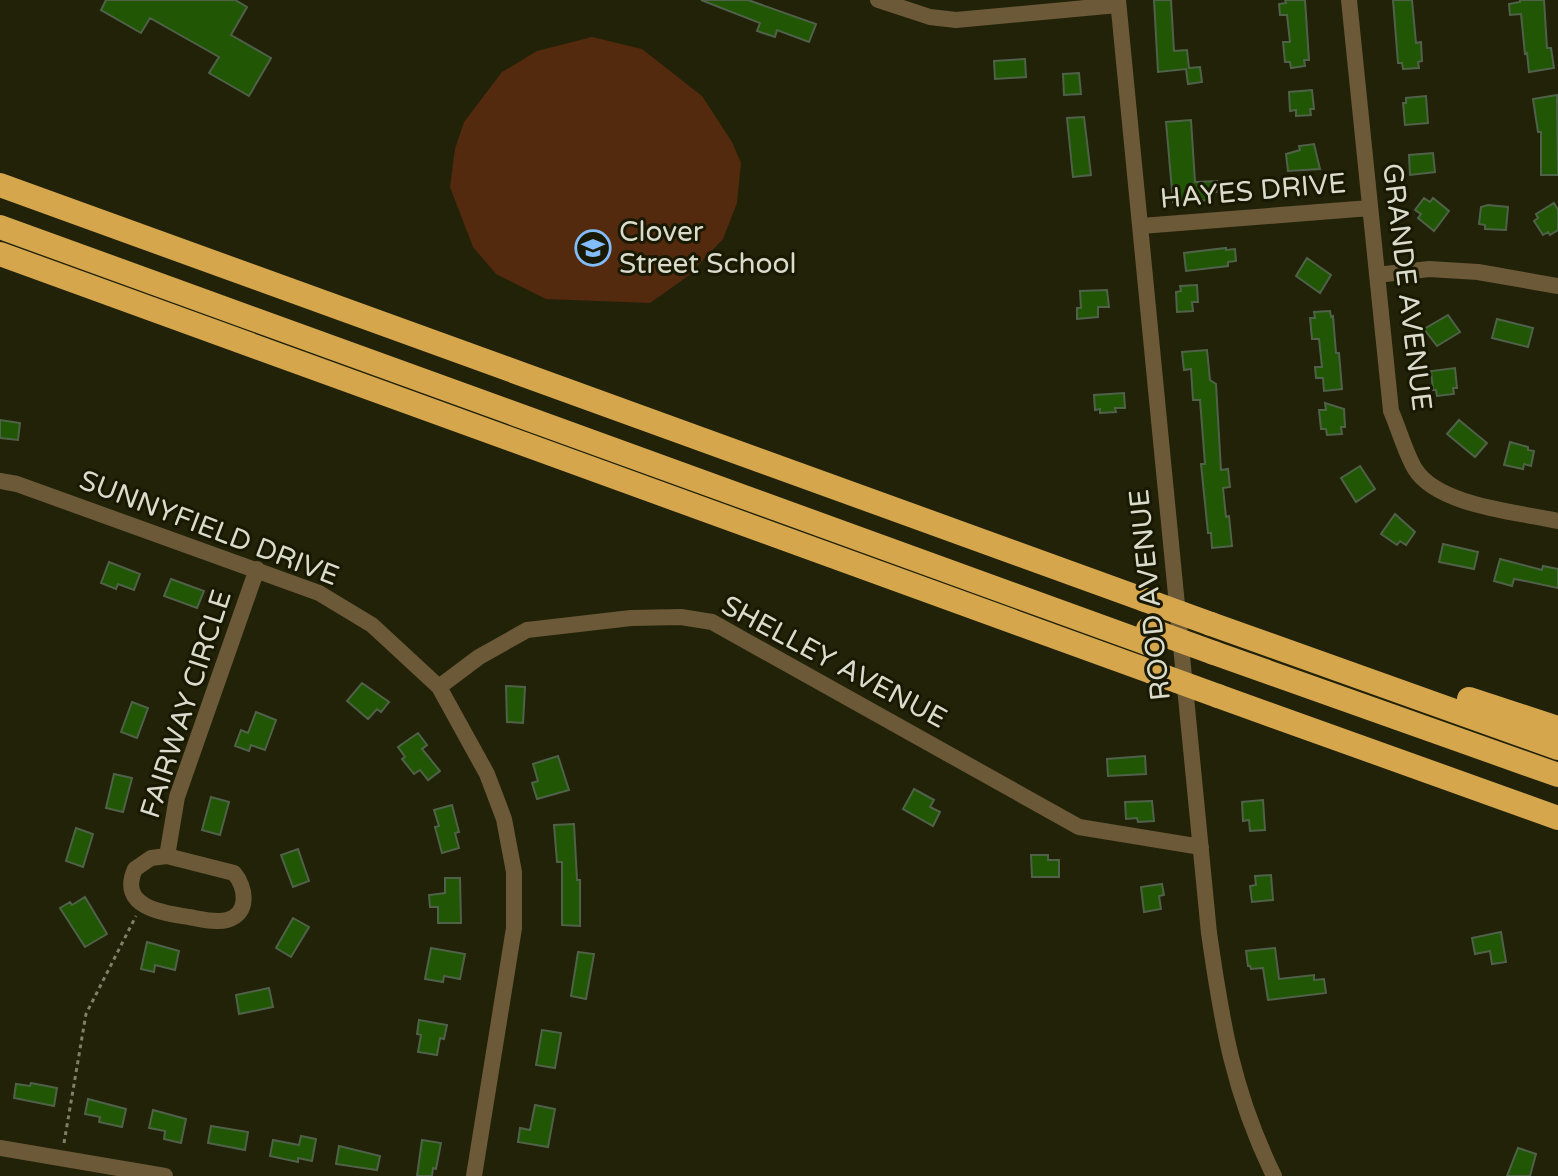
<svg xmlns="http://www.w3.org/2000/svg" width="1558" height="1176" font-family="'Varela Round',sans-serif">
<rect width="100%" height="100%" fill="#222209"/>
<path fill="#532a0d" d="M592 37 642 49 702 96 732 142 741 163 737 203 723 239 688 276 650 303 546 299 496 274 473 247 450 187 455 149 464 122 502 72 537 51Z"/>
<path fill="#215604" stroke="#50614a" stroke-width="2" d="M106 0H235L247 7 231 35 271 58 249 96 209 73 219 57 150 18 141 33 101 10Z
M701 0H748L816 24 809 42 777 30 775 37 757 31 760 23Z
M1154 0H1171L1174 51 1187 50 1189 68 1200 67 1202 82 1188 84 1186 69 1158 72Z
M1285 0H1305L1309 60H1304L1305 66 1291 68 1290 62H1285L1283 42H1290L1287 15H1280L1279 4 1286 3Z
M1393 0H1412L1416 43 1421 42 1422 61 1418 62 1419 68 1403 69 1402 63H1398Z
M1520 0H1544L1547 48H1551L1554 68 1529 72 1527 53 1525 54 1521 14 1510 15 1509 4 1520 2Z
M1025 59 1026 77 995 79 994 61Z
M1079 73 1081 94 1064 95 1063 74Z
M1312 90 1314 109H1310L1311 115 1296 116V110L1290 111 1289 92Z
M1557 95 1558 175H1541V132H1538L1533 99Z
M1426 96 1428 123 1405 125 1403 103H1406V98Z
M1084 117 1091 175 1073 177 1067 118Z
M1191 120 1195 182 1217 181V192L1210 193V200L1173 202 1166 122Z
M1314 144 1320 169 1288 171 1286 154 1300 150 1299 146Z
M1433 153 1435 172 1410 175 1409 155Z
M1424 198 1430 202 1433 198 1449 211 1434 231 1418 218 1421 214 1415 210Z
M1554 203 1558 210V230L1550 235 1548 232 1543 235 1534 221 1538 218 1536 214Z
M1488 205 1508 207 1506 230 1485 229V225L1479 224 1481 207Z
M1226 248V250L1235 249 1236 261 1228 262V266L1186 271 1184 253Z
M1307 258 1331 275 1320 293 1296 276Z
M1197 285 1198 302H1192L1193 311 1177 312 1176 292 1181 291 1180 286Z
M1107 290 1109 307H1098V317L1077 319V308H1081L1080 291Z
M1330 311 1331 317 1333 316 1336 353H1339L1342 389 1324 391 1323 378H1316L1315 367H1322L1319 339H1312L1310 318H1315L1314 312Z
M1448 315 1460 332 1437 346 1424 329Z
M1497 319 1533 328 1528 347 1492 338Z
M1207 350 1210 380 1216 384 1221 470 1228 469 1230 487 1223 488 1226 517 1229 516 1232 546 1212 548 1211 533H1208L1201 464H1205L1200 400H1193L1191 369 1184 370 1182 352Z
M1455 368 1457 388H1453L1454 394 1437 396 1436 390H1433L1431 371Z
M1124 393 1125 408H1115L1116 412 1100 413V409L1095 410 1094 395Z
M1325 403 1344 409 1345 427H1341L1342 434 1327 435 1326 429H1321L1319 410H1326Z
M0 420 20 423 18 440 0 438Z
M1459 420 1487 443 1475 457 1447 434Z
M1510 442 1528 447V450L1534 451 1531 466 1524 464 1523 469 1504 465Z
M1360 466 1375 489 1356 502 1341 478Z
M1395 514 1415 532 1406 545 1400 541 1397 545 1381 534Z
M1443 544 1478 552 1474 569 1439 562Z
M1500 559 1542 570 1543 566 1558 569V588L1520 580 1514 579 1512 586 1494 581Z
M109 562 140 574 134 590 118 584 116 589 101 583Z
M171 579 204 591 197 608 164 596Z
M362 683 389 702 381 712 377 709 368 719 347 701Z
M506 686 525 687 523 723 507 722Z
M132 702 148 708 137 738 121 732Z
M256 712 276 720 265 750 251 745 249 751 235 746 241 730 248 733Z
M418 733 427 745 422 749 440 771 428 780 420 770 414 774 402 759 405 757 398 747Z
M558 756 569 790 537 799 532 783 538 781 533 764Z
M1145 756 1146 774 1108 776 1107 759Z
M114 774 132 778 123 812 106 808Z
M914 789 934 800 930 807 940 812 933 826 903 809Z
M211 797 229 802 220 835 202 830Z
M1263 800 1265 830 1250 831 1249 820 1243 821 1242 802Z
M1152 801 1154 821 1138 822 1137 818 1126 819 1125 802Z
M452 805 459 832 455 833 459 848 442 853 435 827 439 826 434 810Z
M574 824 577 880H580V926L562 925V862H557L554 825Z
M76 828 93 834 83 867 66 861Z
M298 849 309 881 293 887 281 855Z
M1031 855H1048V860H1059V877H1032Z
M1271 875 1273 900 1252 902 1250 886 1256 885 1255 876Z
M445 878H460L461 923H438V907H430L429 895 445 893Z
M1162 884 1164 895 1159 896 1161 909 1144 912 1141 887Z
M85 897 107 934 85 947 60 908 70 902 72 905Z
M293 918 309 927 291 957 276 948Z
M1501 932 1506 962 1492 964 1490 951 1475 954 1472 938Z
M147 942 179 951 175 970 155 965 154 972 141 969Z
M431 948 465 954 460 979 444 976 443 982 425 979Z
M1275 948 1279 979 1314 975V980L1324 979 1326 993 1268 1000 1263 968 1251 969 1250 966H1248L1246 951Z
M578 952 594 954 586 999 571 996Z
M269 988 273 1007 239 1014 236 995Z
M419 1020 447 1025 444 1039 440 1038 437 1055 418 1052 421 1035 417 1034Z
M542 1030 561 1033 555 1068 536 1065Z
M31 1083 57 1088 54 1106 14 1098 16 1084 30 1086Z
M88 1099 126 1109 122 1127 99 1122 100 1117 85 1114Z
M535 1105 555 1109 548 1147 518 1142 520 1128 530 1130Z
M153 1110 186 1119 181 1143 164 1139 165 1131 149 1128Z
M211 1126 248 1132 245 1150 208 1143Z
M301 1136 316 1139 312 1161 298 1158V1162L270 1156 273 1140 299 1145Z
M422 1140 441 1143 436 1169 433 1168 432 1176H417Z
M339 1146 380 1156 377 1170 336 1164Z
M1518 1148 1536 1154 1530 1176H1507Z"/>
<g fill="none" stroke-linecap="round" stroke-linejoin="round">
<path stroke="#7f7f6b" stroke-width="3" stroke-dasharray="4 4" stroke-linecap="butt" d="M64 1143 86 1014 136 916"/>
<path stroke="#6b5938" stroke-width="16" d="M878 0 930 17 956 20 1118 5
M1118 0 1209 933C1222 1024 1233 1092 1274 1176
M1349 0 1391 411C1399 429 1405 452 1415 469 1438 506 1518 512 1558 521
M1141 226 1370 208
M1377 275 1429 269 1478 272 1558 286
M0 481 17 484 319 593 372 625 439 687 487 774 504 819 514 872V928L474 1176
M439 687 479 657 527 630 631 618 681 617 712 622 1079 827 1201 847
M167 856 177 797 257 569
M167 856 234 873C246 887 250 914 227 920 216 923 201 919 189 917 162 913 118 907 135 869L151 858Z
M0 1148 165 1176"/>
<path stroke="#d5a64c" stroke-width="24" d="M0 185 1145 600
M0 227 1149 644
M0 254 1152 672
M1211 624 1558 748
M1214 653 1558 775
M1218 696 1558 818
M1469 699 1558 728"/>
<path stroke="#d5a64c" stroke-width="24" d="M1145 600 1211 624
M1148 629 1214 653
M1152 672 1218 696"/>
</g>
<defs>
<symbol id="school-ring" viewBox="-11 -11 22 22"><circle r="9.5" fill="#191902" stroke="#83bcfb" stroke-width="1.5"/><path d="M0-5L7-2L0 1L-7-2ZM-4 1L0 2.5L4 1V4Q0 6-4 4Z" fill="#83bcfb"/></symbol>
</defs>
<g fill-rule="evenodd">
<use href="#school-ring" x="573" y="228" width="40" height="40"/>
</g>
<g text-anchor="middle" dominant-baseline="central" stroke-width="6" stroke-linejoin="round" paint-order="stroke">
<g font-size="28" fill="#dadbcc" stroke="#191902">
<text transform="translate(1253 191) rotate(-5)">HAYES DRIVE</text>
<text transform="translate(1407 287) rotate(83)">GRANDE AVENUE</text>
<text transform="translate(209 528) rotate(21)">SUNNYFIELD DRIVE</text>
<text transform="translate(1150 595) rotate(-96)">ROOD AVENUE</text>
<text transform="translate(834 662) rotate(28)">SHELLEY AVENUE</text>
<text transform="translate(186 704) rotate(-72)">FAIRWAY CIRCLE</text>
</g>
<g font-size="28" fill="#dadbcc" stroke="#191902" text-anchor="start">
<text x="619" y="232">Clover<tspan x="619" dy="32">Street School</tspan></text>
</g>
</g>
</svg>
